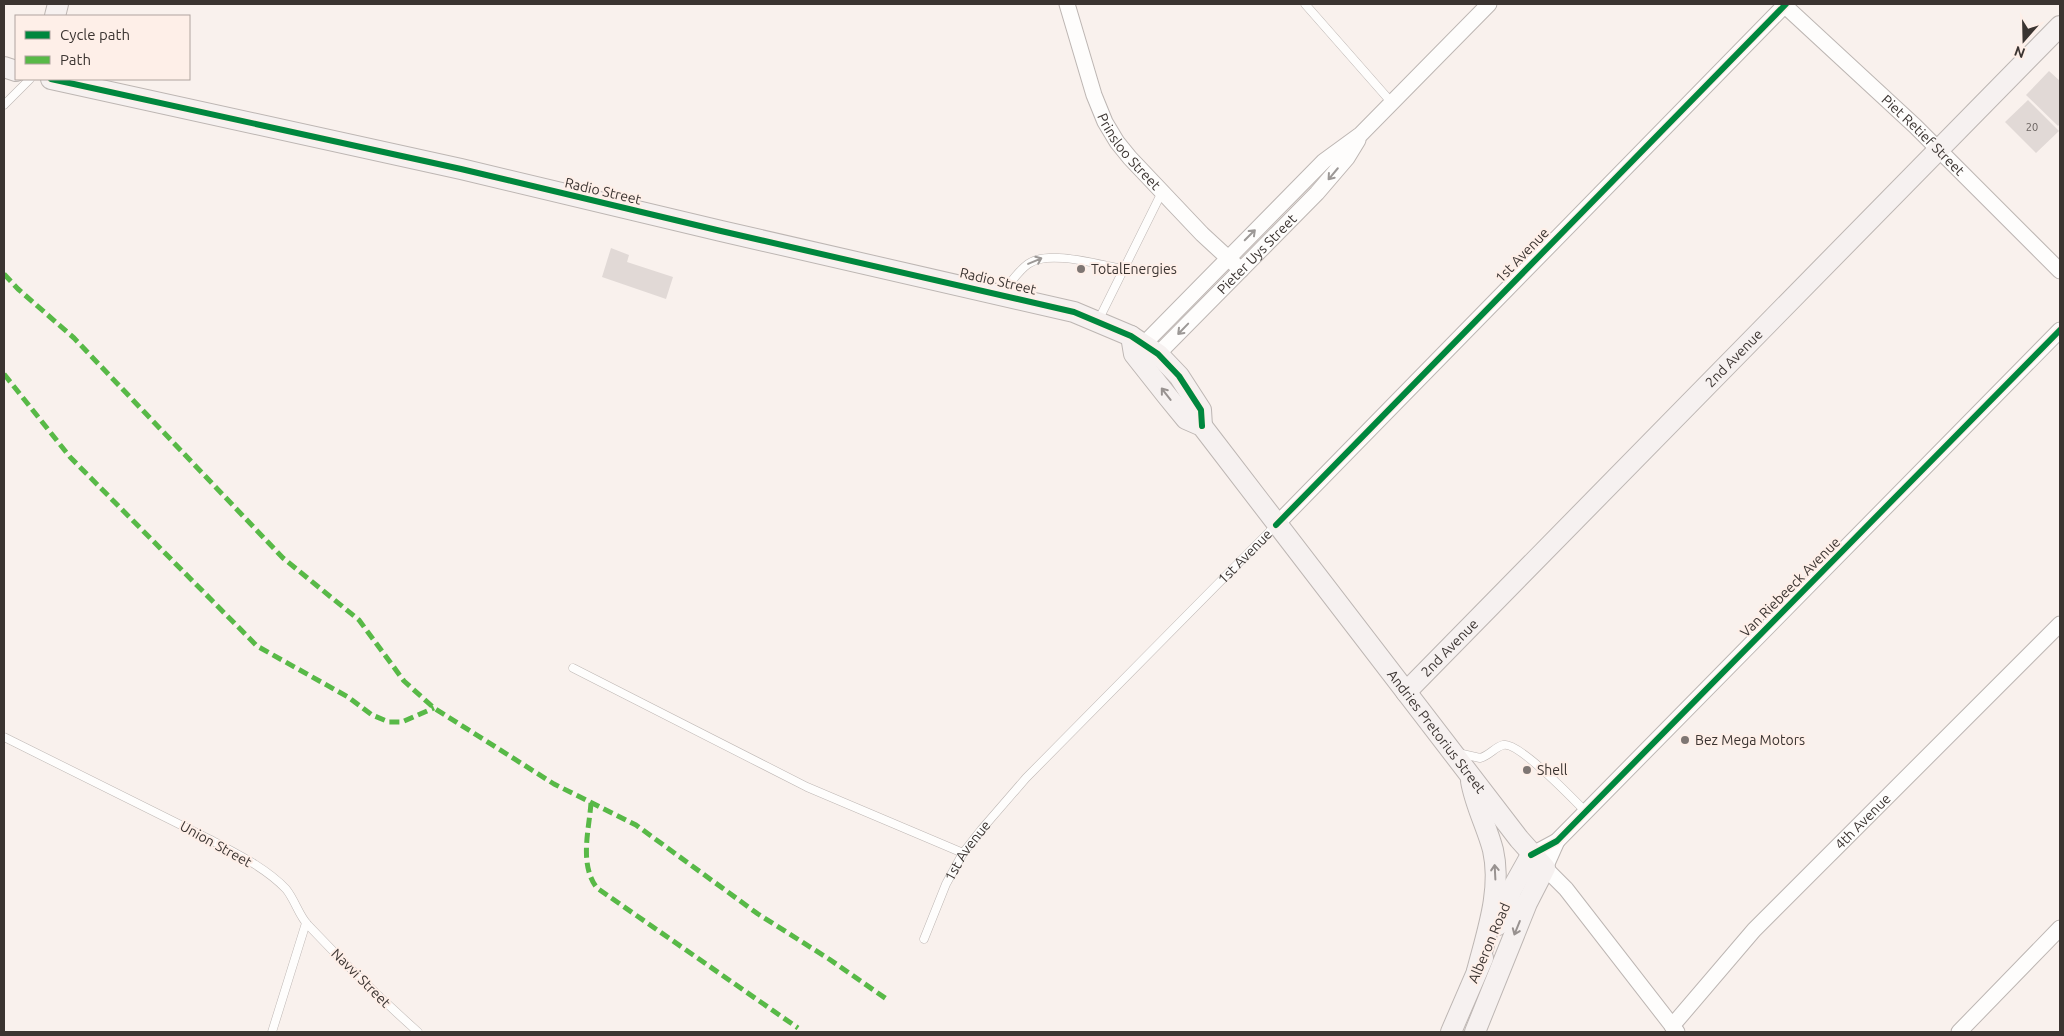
<svg xmlns="http://www.w3.org/2000/svg" width="2064" height="1036" font-family="Ubuntu,sans-serif">
<rect width="100%" height="100%" fill="#f9f1ed"/>
<path fill="#e1d9d6" d="M2049 71 2060 81V124L2058 126 2026 95Z
M2028 100 2059 131 2036 153 2005 122Z
M611 248 629 255 627 262 673 277 666 299 602 277Z"/>
<g fill="none" stroke-linecap="round" stroke-linejoin="round">
<defs>
<g id="lane">
<path d="M1305 4 1392 103"/>
<path d="M4 105 30 79"/>
<path d="M1002 293C1010 284 1018 271 1028 264 1049 249 1099 265 1123 269"/>
<path d="M1098 321 1162 192"/>
<path d="M573 668 807 787 963 853"/>
<path d="M4 737 209 839C235 853 265 867 286 889 295 900 299 916 308 925 343 962 380 998 418 1032"/>
<path d="M1458 753 1480 758C1489 756 1495 747 1503 745 1518 741 1574 800 1586 812"/>
<path id="s1" d="M924 939 946 884 963 853 981 830 1026 778 1276 525"/>
<path d="M272 1032 306 923"/>
</g>
<g id="street">
<path id="s2" d="M1067 4 1094 95 1105 122 1117 142 1130 158 1202 234 1241 270"/>
<path id="s3" d="M1783 4 1915 126 2060 271"/>
<path d="M1137 351 1324 161 1361 134 1489 4"/>
<path id="s4" d="M1152 360 1317 193 1347 158 1358 140"/>
<path d="M1276 525 1786 4"/>
<path d="M1557 841 1545 868 1566 889 1677 1032"/>
<path d="M1531 855 1557 841 2060 330"/>
<path id="s5" d="M1672 1026 1754 930 2060 624"/>
<path d="M1959 1032 2060 928"/>
</g>
<g id="secondary">
<path d="M55 16 58 4"/>
<path d="M4 67 16 71"/>
<path d="M51 79 461 169 721 231 1074 312 1131 336 1158 354 1179 376 1201 410 1202 426"/>
<path id="s6" d="M1131 336 1134 354 1168 397 1186 419 1202 426 1519 839 1545 868 1527 903 1475 1032"/>
<path id="s7" d="M1406 692 2060 26"/>
<path d="M1471 781C1475 805 1487 827 1493 850 1502 890 1487 932 1477 971"/>
<path d="M1498 925 1512 889 1531 855"/>
<path d="M1451 1032 1483 958"/>
</g>
</defs>
<use href="#lane" stroke="#bdb6b3" stroke-width="9"/>
<use href="#street" stroke="#bdb6b3" stroke-width="17"/>
<use href="#secondary" stroke="#bdb6b3" stroke-width="22"/>
<use href="#lane" stroke="#fefdfc" stroke-width="8"/>
<use href="#street" stroke="#fefdfc" stroke-width="15"/>
<use href="#secondary" stroke="#f6f1f0" stroke-width="20"/>
<path stroke="#58b947" stroke-width="5" stroke-dasharray="10 5" stroke-linecap="butt" d="M4 274 18 289 74 338 283 558 359 620 404 681 434 708 554 784 636 825 758 914 829 959 888 1000
M4 374 70 457 257 646 348 697 372 715 389 722H402L434 708
M591 803C589 830 579 865 597 888L798 1028"/>
<defs>
<path id="cycleway" d="M51 79 461 169 721 231 1074 312 1131 336 1158 354 1179 376 1201 410 1202 426
M1276 525 1786 4
M1531 855 1557 841 2060 330"/>
</defs>
<use href="#cycleway" stroke="#feefe8" stroke-width="9"/>
<use href="#cycleway" stroke="#00873e" stroke-width="6"/>
</g>
<defs><path id="oneway-shaft" d="M-6 0H5M1.5-3L5.5 0L1.5 3" fill="none" stroke-width="1.6" stroke-linecap="round" stroke-linejoin="round" transform="scale(1.25)"/></defs>
<g stroke="#9c9896">
<use href="#oneway-shaft" transform="translate(1333 174) rotate(130)"/>
<use href="#oneway-shaft" transform="translate(1250 235) rotate(-45)"/>
<use href="#oneway-shaft" transform="translate(1035 261) rotate(-23)"/>
<use href="#oneway-shaft" transform="translate(1183 329) rotate(134)"/>
</g>
<g stroke="#989290">
<use href="#oneway-shaft" transform="translate(1166 394) rotate(-128)"/>
<use href="#oneway-shaft" transform="translate(1495 872) rotate(-93)"/>
<use href="#oneway-shaft" transform="translate(1517 928) rotate(112)"/>
</g>
<g fill="#7e7673" stroke="#feefe8" stroke-width="2">
<circle cx="1081" cy="269" r="5"/>
<circle cx="1685" cy="740" r="5"/>
<circle cx="1527" cy="770" r="5"/>
</g>
<g text-anchor="middle" dominant-baseline="central" stroke-width="4" stroke-linejoin="round" paint-order="stroke">
<g font-size="11" fill="#665f5c">
<text x="2032" y="127">20</text>
</g>
<g font-size="14" fill="#3b3431" stroke="#feefe8">
<text stroke="none"><textPath href="#s3" startOffset="192">Piet Retief Street</textPath></text>
<text stroke="none"><textPath href="#s2" startOffset="162">Prinsloo Street</textPath></text>
<text transform="translate(603 191) rotate(13)">Radio Street</text>
<text stroke="none"><textPath href="#s4" startOffset="149">Pieter Uys Street</textPath></text>
<text transform="translate(1522 255) rotate(-46)">1st Avenue</text>
<text transform="translate(998 281) rotate(13)">Radio Street</text>
<text stroke="none"><textPath href="#s7" startOffset="468">2nd Avenue</textPath></text>
<text stroke="none"><textPath href="#s1" startOffset="504">1st Avenue</textPath></text>
<text transform="translate(1790 587) rotate(-45)">Van Riebeeck Avenue</text>
<text stroke="none"><textPath href="#s7" startOffset="62">2nd Avenue</textPath></text>
<text stroke="none"><textPath href="#s6" startOffset="504">Andries Pretorius Street</textPath></text>
<text stroke="none"><textPath href="#s5" startOffset="280">4th Avenue</textPath></text>
<text transform="translate(216 844) rotate(29)">Union Street</text>
<text stroke="none"><textPath href="#s1" startOffset="99">1st Avenue</textPath></text>
<text transform="translate(1489 943) rotate(-67)">Alberon Road</text>
<text transform="translate(361 978) rotate(45)">Navvi Street</text>
</g>
<g font-size="14" fill="#3b3431" stroke="#feefe8" text-anchor="start">
<text x="1091" y="269">TotalEnergies</text>
<text x="1695" y="740">Bez Mega Motors</text>
<text x="1537" y="770">Shell</text>
</g>
</g>
<rect width="2064" height="1036" fill="none" stroke="#3b3431" stroke-width="10"/>
<rect x="15" y="15" width="175" height="65" fill="#feefe8" stroke="#b0a49f"/>
<rect x="25" y="31" width="25" height="8" fill="#00873e" stroke="#b0a49f"/>
<text x="60" y="40" font-size="15" fill="#3b3431">Cycle path</text>
<rect x="25" y="56" width="25" height="8" fill="#58b947" stroke="#b0a49f"/>
<text x="60" y="65" font-size="15" fill="#3b3431">Path</text>
<g transform="translate(2024 40) rotate(200)" stroke="#feefe8" stroke-width="4" paint-order="stroke">
<path d="M0-4L9 19L0 12L-9 19Z" fill="#3b3431"/>
<text y="-8" font-size="14" font-weight="bold" text-anchor="middle" fill="#3b3431">N</text>
</g>
</svg>
